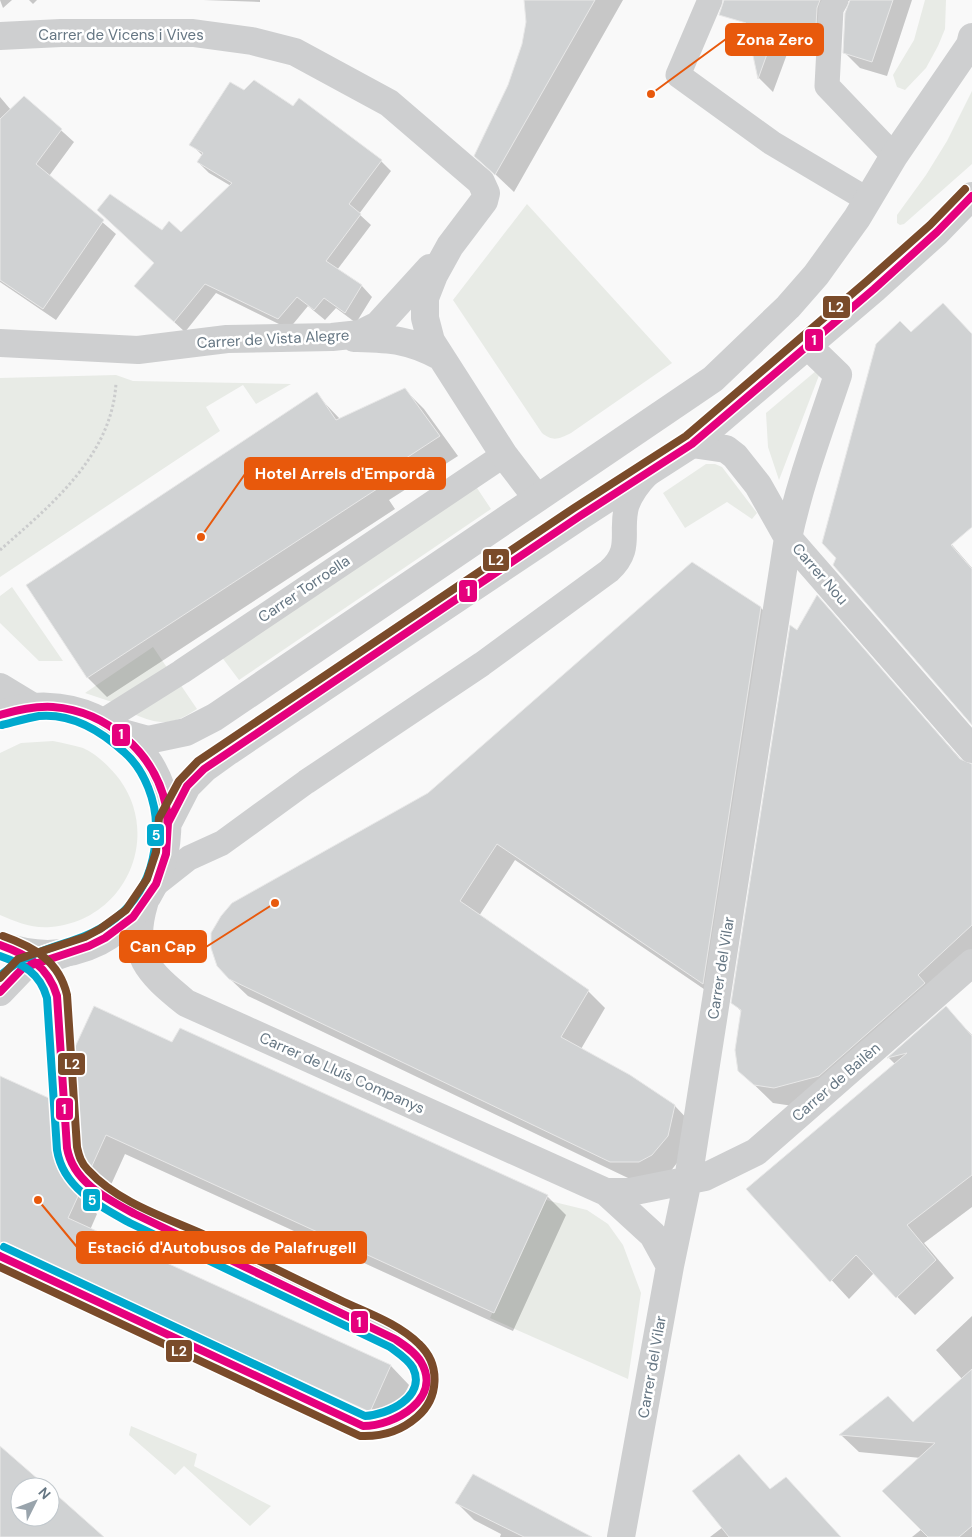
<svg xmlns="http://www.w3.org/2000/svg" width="972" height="1537" font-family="'DM Sans',sans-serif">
<rect width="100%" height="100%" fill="#f9f9f9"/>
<path fill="#e8ebe6" d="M925 0H946L945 29 938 46 926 68 905 90 897 87 893 75 914 40Z
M972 91V164L904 224 900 225 897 223V215L926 175 947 141Z
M527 204 672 363 571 433C559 439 553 442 542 433L453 300Z
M823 365 779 480 768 447 766 413Z
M116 375 133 381 291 384 256 404 243 385 206 407 220 431 0 577V378Z
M706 464H715L722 467 757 513 752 519 727 502 685 528 663 493Z
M475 485 491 509 239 680 221 656Z
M12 587 63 661H39L0 623V596Z
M153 647 168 669 115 703 85 693Z
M180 684 197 709C173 725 161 726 134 714Z
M53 741C63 743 73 745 83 748 97 754 111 768 120 780 162 839 124 921 51 927 33 929 16 922 0 915V753L21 743Z
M546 1200 587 1210 608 1224 623 1245 641 1293 628 1379 490 1318Z
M131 1426 197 1454 194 1466 271 1506 250 1526 184 1466 175 1475 129 1435Z"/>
<path fill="#0003" d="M0 0H12L3 8Z
M29 0H37L33 4Z
M203 0H260V2Z
M526 0H623L514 192 495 174 509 86 523 44 527 22Z
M751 0H912L887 76 860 68 844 52 851 0 843 3 830 58 790 46 773 92 759 78 746 15Z
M244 92 293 108 381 161 391 171 359 214 371 225 337 270 362 286 372 297 356 323 336 308 325 320 308 306 289 329 216 293 185 332 146 296 162 232 181 233 231 186 209 173 198 162 203 156 191 144Z
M0 97 11 110 24 97 74 142 49 176 116 234 56 320 0 282Z
M943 305 972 335V420L962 429 972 437V524L896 480 972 568V723L834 565 838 558 824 542 877 344 900 323 911 333Z
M405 390 424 409 458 456 389 500 395 509 107 697 88 678 28 585 316 394 340 419Z
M817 597 965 764 972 765V960L793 1106 773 1103 739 1070 742 1012 733 1003 798 632Z
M761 608 778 625 720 1000 515 860 479 916 588 991 605 1008 581 1049 675 1106 692 1124 684 1154 670 1172 657 1178H628L248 996 230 979Z
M946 1008 972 1035V1207L924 1243 954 1278 915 1315 874 1273 849 1299 748 1189 895 1064 889 1058Z
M173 1044 547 1196 566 1215 513 1331 125 1154 110 1187 92 1192 90 1207 97 1214 90 1230 391 1366 409 1385 388 1430 0 1248V1099L51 1101 64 1091Z
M972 1316V1537H912L922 1529 921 1458 859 1452 841 1435 913 1424 963 1380 936 1350Z
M739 1455 771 1490 841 1537H710L723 1527Z
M456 1502 570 1537H500L501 1534 474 1520Z"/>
<path fill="#d0d2d3" stroke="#e8e8e8" d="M524 0H595L495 175 474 156 508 85 522 44 526 22Z
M724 0H820L817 8 815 44 775 32 758 79 746 23 719 15Z
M850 0H893L872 62 843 53 845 13Z
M254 80 293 106 299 98 382 160 349 204 361 214 326 261 362 285 345 313 324 298 314 310 297 297 278 319 205 284 174 322 134 286 154 263 97 210 110 194 162 230 169 221 181 232 232 183 197 162 203 153 189 145 230 82 244 90Z
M24 96 62 129 36 164 104 220 43 309 0 280V119Z
M943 303 972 334V527L951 545 972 569V725L833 565 836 558 822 543 876 344 900 321 911 332Z
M405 388 440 436 371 481 377 489 87 678 26 585 317 392 336 420Z
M692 562 761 607 703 984 497 844 460 901 589 990 561 1037 630 1075 675 1105 668 1136 652 1155 639 1162H610L229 979 217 966 211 948V933L221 916 232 903 428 793Z
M817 595 960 759 972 764V925L918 975 925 983 819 1076 774 1088 754 1085 738 1071 735 1050 741 1010 731 1003 790 625 797 630Z
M94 1006 172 1042 180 1028 548 1195 494 1313 106 1135 91 1168H80L73 1173 72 1186 79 1194 68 1218 391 1365 370 1412 0 1242V1076L51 1099 56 1088 63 1089 70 1087 76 1075 75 1047Z
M946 1006 972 1036V1175L907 1225 936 1260 896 1298 856 1255 830 1282 746 1189 907 1053 887 1058Z
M972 1369V1526L959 1537H928L882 1491 935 1443 839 1435 888 1396 913 1422Z
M0 1446 47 1487H20V1517H50V1489L104 1537H0Z
M739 1454 770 1489 786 1477 841 1537H729L692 1491Z
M473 1474 592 1537H524L455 1503Z"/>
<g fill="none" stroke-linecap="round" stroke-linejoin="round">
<path stroke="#cbcccd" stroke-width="3" stroke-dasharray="2.5 2.5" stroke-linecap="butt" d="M0 550C50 506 112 456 116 383"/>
<path stroke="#cecfd0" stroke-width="25" d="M710 0 678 75 772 143 868 200
M836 0 831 9 827 86 894 156
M103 721 181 672 504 455
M156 884 189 858 222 843 306 782 482 664 609 571C634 548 619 532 627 505 632 492 639 483 649 473
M22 953C34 960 48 969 54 981 61 999 60 1053 62 1075
M0 1256 363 1426H378L394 1421 419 1402 426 1389V1372L415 1354 393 1337 270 1276 127 1211 85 1181"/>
<path stroke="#cecfd0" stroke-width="28" d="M0 36 61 33H193L252 41 295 52 389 103 481 182 486 193 484 201 450 246 434 275 425 298V318L431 341 504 455 537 498
M354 338C389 339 410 339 441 357
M0 343 138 350 227 339 332 337 360 334 378 325 430 268
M692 444 726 449 735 456 758 485 788 538 972 749
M0 687 33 707
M144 904C129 955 148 972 186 1003L606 1192 653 1235 670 1266
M0 992 23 968 68 952
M606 1192H630L705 1177 756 1152 972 963
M621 1537 670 1266 688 1180 788 538C800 482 820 429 838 375L808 346"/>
<path stroke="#cecfd0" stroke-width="28" d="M0 715C29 703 64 704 93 717 237 780 153 1000 0 945
M119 732 148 740 186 732 215 717 713 379 788 307 816 275 857 218 894 156 970 45 972 37
M168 823 187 786 204 769 229 751 580 516 692 444 874 289 937 232 972 196"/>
<defs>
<path id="bus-1" d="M0 715C18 710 34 706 53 707 107 711 155 753 166 806 169 819 167 834 166 848
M0 945C28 955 48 966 57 996L67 1148C73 1182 107 1199 135 1214L395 1339C404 1345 415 1352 421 1362 443 1399 394 1426 363 1426L0 1256
M0 992 23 968 89 946 105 938 133 917 156 884 166 854 168 823 187 786 204 769 580 516 692 444 874 289 937 232 972 196"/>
<path id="bus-2" d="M0 956C23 964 40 973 47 998L57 1150C63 1188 99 1206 130 1223L390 1347C398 1353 408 1359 413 1368 427 1397 387 1415 365 1416L4 1247
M0 976C21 956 47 949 74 940 127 922 155 885 156 830 157 803 145 770 124 752 101 731 72 713 39 716 27 718 14 722 2 725"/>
<path id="bus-3" d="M0 978 18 959 85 937 100 929 126 910 147 879 156 852 159 818 179 781 198 761 574 508 686 436 867 281 930 225 965 189
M0 1267 360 1436C381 1437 401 1431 417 1417 439 1398 441 1365 419 1344 398 1323 367 1313 340 1300 296 1279 252 1257 207 1236 167 1218 118 1203 88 1170 81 1163 79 1156 77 1147L67 995C59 961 34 947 3 936"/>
</defs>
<use href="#bus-1" stroke="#fff" stroke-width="11"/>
<use href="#bus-2" stroke="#fff" stroke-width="11"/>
<use href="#bus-3" stroke="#fff" stroke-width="11"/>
<use href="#bus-1" stroke="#e5007d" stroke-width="8"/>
<use href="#bus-2" stroke="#00a9ce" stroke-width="8"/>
<use href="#bus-3" stroke="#7a4b2a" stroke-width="8"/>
</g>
<g text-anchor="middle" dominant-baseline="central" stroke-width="5" stroke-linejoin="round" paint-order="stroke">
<g font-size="15" fill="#657683" stroke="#fff">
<text x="121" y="35">Carrer de Vicens i Vives</text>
<text transform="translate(273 339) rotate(-3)">Carrer de Vista Alegre</text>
<text transform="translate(820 574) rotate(49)">Carrer Nou</text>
<text transform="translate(304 589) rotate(-34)">Carrer Torroella</text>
<text transform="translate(721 968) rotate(-81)">Carrer del Vilar</text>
<text transform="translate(342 1073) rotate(24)">Carrer de Lluís Companys</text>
<text transform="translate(836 1082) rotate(-41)">Carrer de Bailèn</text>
<text transform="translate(652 1367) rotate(-80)">Carrer del Vilar</text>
</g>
</g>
<path fill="none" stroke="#e8590c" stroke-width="2" d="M651 94L726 39M201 537L245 474M275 903L206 947M38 1200L77 1247"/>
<g fill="#e8590c" stroke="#fff" stroke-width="2">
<circle cx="651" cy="94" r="5"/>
<circle cx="201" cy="537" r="5"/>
<circle cx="275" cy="903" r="5"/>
<circle cx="38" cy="1200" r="5"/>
</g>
<g fill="#e8590c" stroke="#e8590c" stroke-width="2">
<rect x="726" y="24" width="97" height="31" rx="5"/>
<rect x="245" y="458" width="200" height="31" rx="5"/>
<rect x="120" y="931" width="86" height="31" rx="5"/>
<rect x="77" y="1232" width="289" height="31" rx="5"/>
</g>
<g font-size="16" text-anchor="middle" font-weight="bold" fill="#fff">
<text x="775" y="45">Zona Zero</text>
<text x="345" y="479">Hotel Arrels d'Empordà</text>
<text x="163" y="952">Can Cap</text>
<text x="222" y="1253">Estació d'Autobusos de Palafrugell</text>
</g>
<g stroke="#fff" stroke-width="2">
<rect x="822" y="295" width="29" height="24" rx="5" fill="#7a4b2a"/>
<rect x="804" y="328" width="20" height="24" rx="5" fill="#e5007d"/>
<rect x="482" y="548" width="28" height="24" rx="5" fill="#7a4b2a"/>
<rect x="458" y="579" width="20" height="24" rx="5" fill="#e5007d"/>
<rect x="111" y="723" width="20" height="24" rx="5" fill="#e5007d"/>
<rect x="146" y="823" width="19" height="24" rx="5" fill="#00a9ce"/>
<rect x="57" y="1052" width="29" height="24" rx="5" fill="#7a4b2a"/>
<rect x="55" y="1097" width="19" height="24" rx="5" fill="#e5007d"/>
<rect x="82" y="1188" width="19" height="24" rx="5" fill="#00a9ce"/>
<rect x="350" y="1310" width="19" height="24" rx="5" fill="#e5007d"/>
<rect x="165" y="1339" width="28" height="24" rx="5" fill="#7a4b2a"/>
</g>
<g font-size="14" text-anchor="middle" font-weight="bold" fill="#fff">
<text x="836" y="312">L2</text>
<text x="814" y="345">1</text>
<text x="496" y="565">L2</text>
<text x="468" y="596">1</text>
<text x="121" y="739">1</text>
<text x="156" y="840">5</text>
<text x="72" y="1069">L2</text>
<text x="64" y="1114">1</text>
<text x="92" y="1205">5</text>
<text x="359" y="1327">1</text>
<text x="179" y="1356">L2</text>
</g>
<g transform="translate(35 1502) rotate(48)"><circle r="24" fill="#ffffff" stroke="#c1c8cd"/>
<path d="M0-4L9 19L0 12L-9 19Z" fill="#99a4ac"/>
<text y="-8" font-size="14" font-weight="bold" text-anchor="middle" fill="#657683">N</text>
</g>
</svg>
